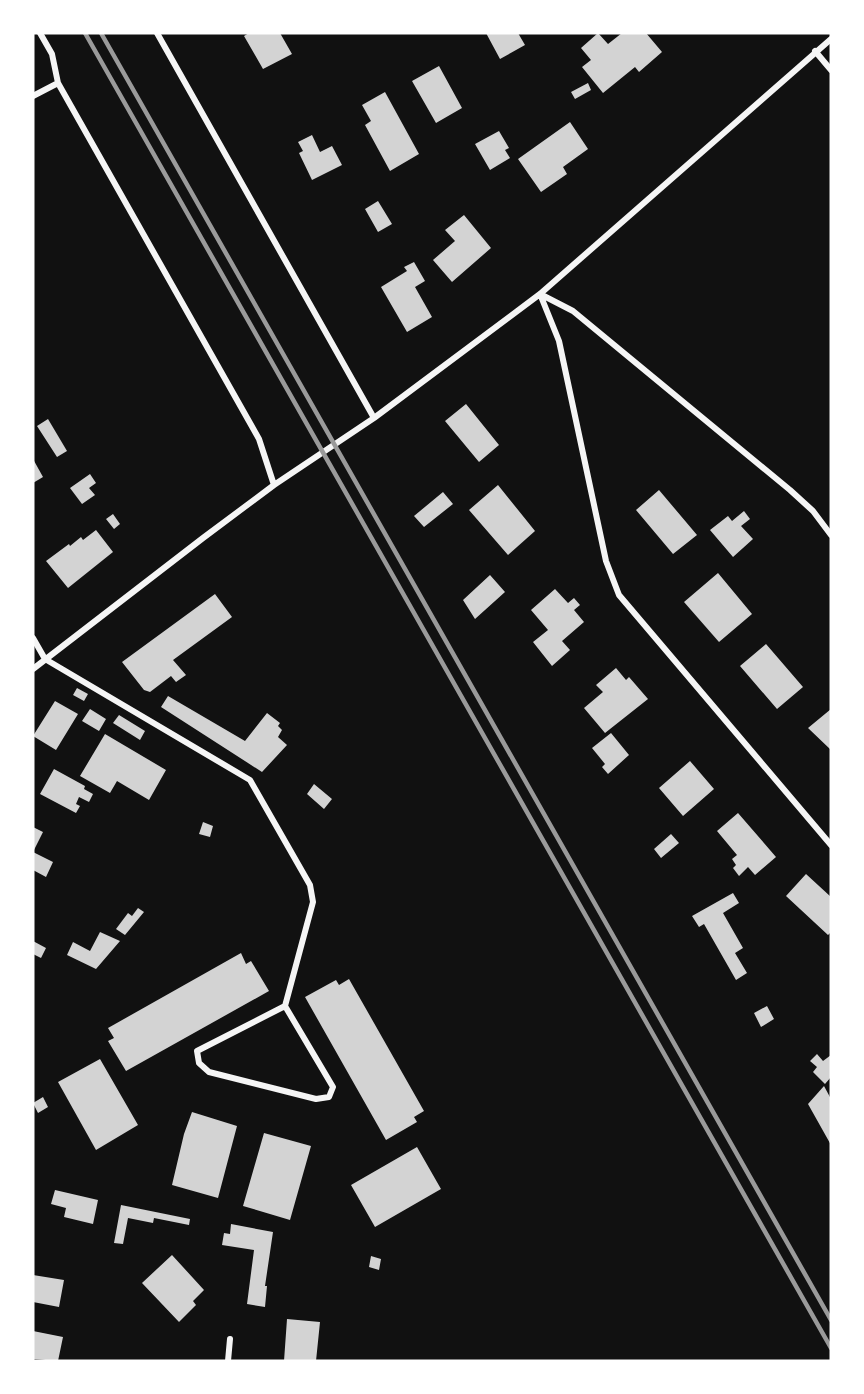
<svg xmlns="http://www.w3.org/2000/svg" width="864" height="1394" font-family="'Space Grotesk',sans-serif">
<rect width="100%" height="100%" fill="#111"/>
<path fill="#d3d3d3" d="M249 33H280L292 54 263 69 244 36Z
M486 33H518L525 45 500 59Z
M598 33 608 44 622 33H646L662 52 639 72 635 67 603 93 582 67 591 60 581 48Z
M439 66 462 108 436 123 412 81Z
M588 83 591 90 575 99 571 92Z
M385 92 419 154 390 171 365 125 371 121 362 105Z
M570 122 588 149 563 167 567 174 541 192 518 159Z
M499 131 509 148 505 150 510 158 490 170 475 144Z
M312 135 320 152 332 146 342 165 312 180 299 153 303 151 298 142Z
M378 201 392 224 378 232 365 209Z
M464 215 491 248 452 282 433 260 455 241 445 230Z
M414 262 425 281 415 287 432 317 407 332 381 287 407 271 404 267Z
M466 404 499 445 479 462 445 421Z
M48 419 67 451 57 457 37 426Z
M33 459 43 477 33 483Z
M90 474 96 483 89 488 95 495 82 504 70 488Z
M498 485 535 531 508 555 469 510Z
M659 490 697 535 673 554 636 510Z
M443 492 453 504 424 527 414 516Z
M744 511 750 519 741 526 753 539 733 557 710 530 728 516 732 521Z
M113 514 120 524 114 529 106 519Z
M96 530 113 552 68 588 46 561 69 544 70 546 81 537 83 540Z
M718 573 752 614 719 642 684 602Z
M490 575 505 592 475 619 463 600Z
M555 589 568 603 574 598 580 605 574 610 584 622 562 641 570 650 552 666 533 642 548 630 531 610Z
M215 594 232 617 173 660 186 675 176 682 171 676 150 692 144 690 122 662Z
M766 644 803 687 777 709 740 666Z
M616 668 626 680 629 677 648 699 605 733 584 708 603 692 596 685Z
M77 688 88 694 84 701 73 695Z
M168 696 245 741 267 713 280 723 278 726 282 730 278 737 287 745 262 772 161 707Z
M55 701 78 714 56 750 33 736Z
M90 709 106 719 99 731 82 721Z
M831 709V750L808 728Z
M119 715 145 731 140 740 113 723Z
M611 733 629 755 608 774 602 767 605 764 592 748Z
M105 734 166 770 149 800 117 781 110 793 80 776Z
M690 761 714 789 683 816 659 788Z
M54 769 85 786 84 789 93 794 89 802 79 797 76 804 80 806 76 813 40 794Z
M314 784 332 799 324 809 307 794Z
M738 813 776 857 755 875 748 867 739 876 733 868 736 865 732 859 737 855 717 831Z
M203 822 213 826 210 837 199 834Z
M33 827 43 832 33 852 53 862 46 877 33 870Z
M671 834 679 843 661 858 654 849Z
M806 874 831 897V932L828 935 786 896Z
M733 893 739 903 723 913 743 948 735 953 747 973 736 980 704 924 699 927 692 916Z
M138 908 144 912 125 935 116 929 128 913 132 916Z
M100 932 120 941 96 969 67 955 73 942 90 951Z
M33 941 46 948 41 958 33 954Z
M241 953 246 964 251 961 269 991 126 1071 108 1041 114 1038 108 1028Z
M349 979 424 1111 414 1117 417 1122 386 1140 305 997 336 980 339 985Z
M767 1006 774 1019 761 1027 754 1013Z
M817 1054 823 1061 831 1055V1077L825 1084 813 1072 817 1067 810 1061Z
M100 1059 138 1125 96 1150 58 1082Z
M824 1086 831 1099V1145L808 1104Z
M43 1097 48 1107 38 1113 33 1103Z
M192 1112 237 1126 218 1198 172 1185 184 1134Z
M264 1133 311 1146 290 1220 243 1206Z
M417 1147 441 1189 375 1227 351 1185Z
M55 1190 98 1200 93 1224 64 1217 66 1208 51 1204Z
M121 1205 190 1219 189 1225 154 1218 153 1223 128 1218 123 1244 114 1243Z
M231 1224 273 1232 265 1286H267L265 1307 247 1304 254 1250 222 1245 224 1233 230 1234Z
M172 1255 204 1290 193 1301 196 1305 179 1322 142 1283Z
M371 1256 381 1259 379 1270 369 1267Z
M33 1275 64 1280 59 1307 33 1302Z
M287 1319 320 1322 316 1361H284Z
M33 1331 63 1337 58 1361 33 1359Z"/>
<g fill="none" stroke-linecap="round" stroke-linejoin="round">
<path stroke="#f5f5f5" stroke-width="6" d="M40 33 52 54 58 83 259 439 274 485
M157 33 374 418
M815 51 831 70
M33 96 58 83
M540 294 559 341 606 561 619 595 831 845
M540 294 573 311 790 490 813 511 831 535
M33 638 45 659 250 780 310 885 313 902 285 1006 197 1051 199 1063 209 1072 316 1099 329 1097 333 1087 285 1006
M33 669 203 538 274 485 374 418 540 294 831 39
M228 1361 230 1339"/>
<path stroke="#9a9a9a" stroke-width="4.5" d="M85 33 831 1348
M101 33 831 1320"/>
</g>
<rect width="864" height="1394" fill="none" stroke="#ffffff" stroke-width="69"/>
</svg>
